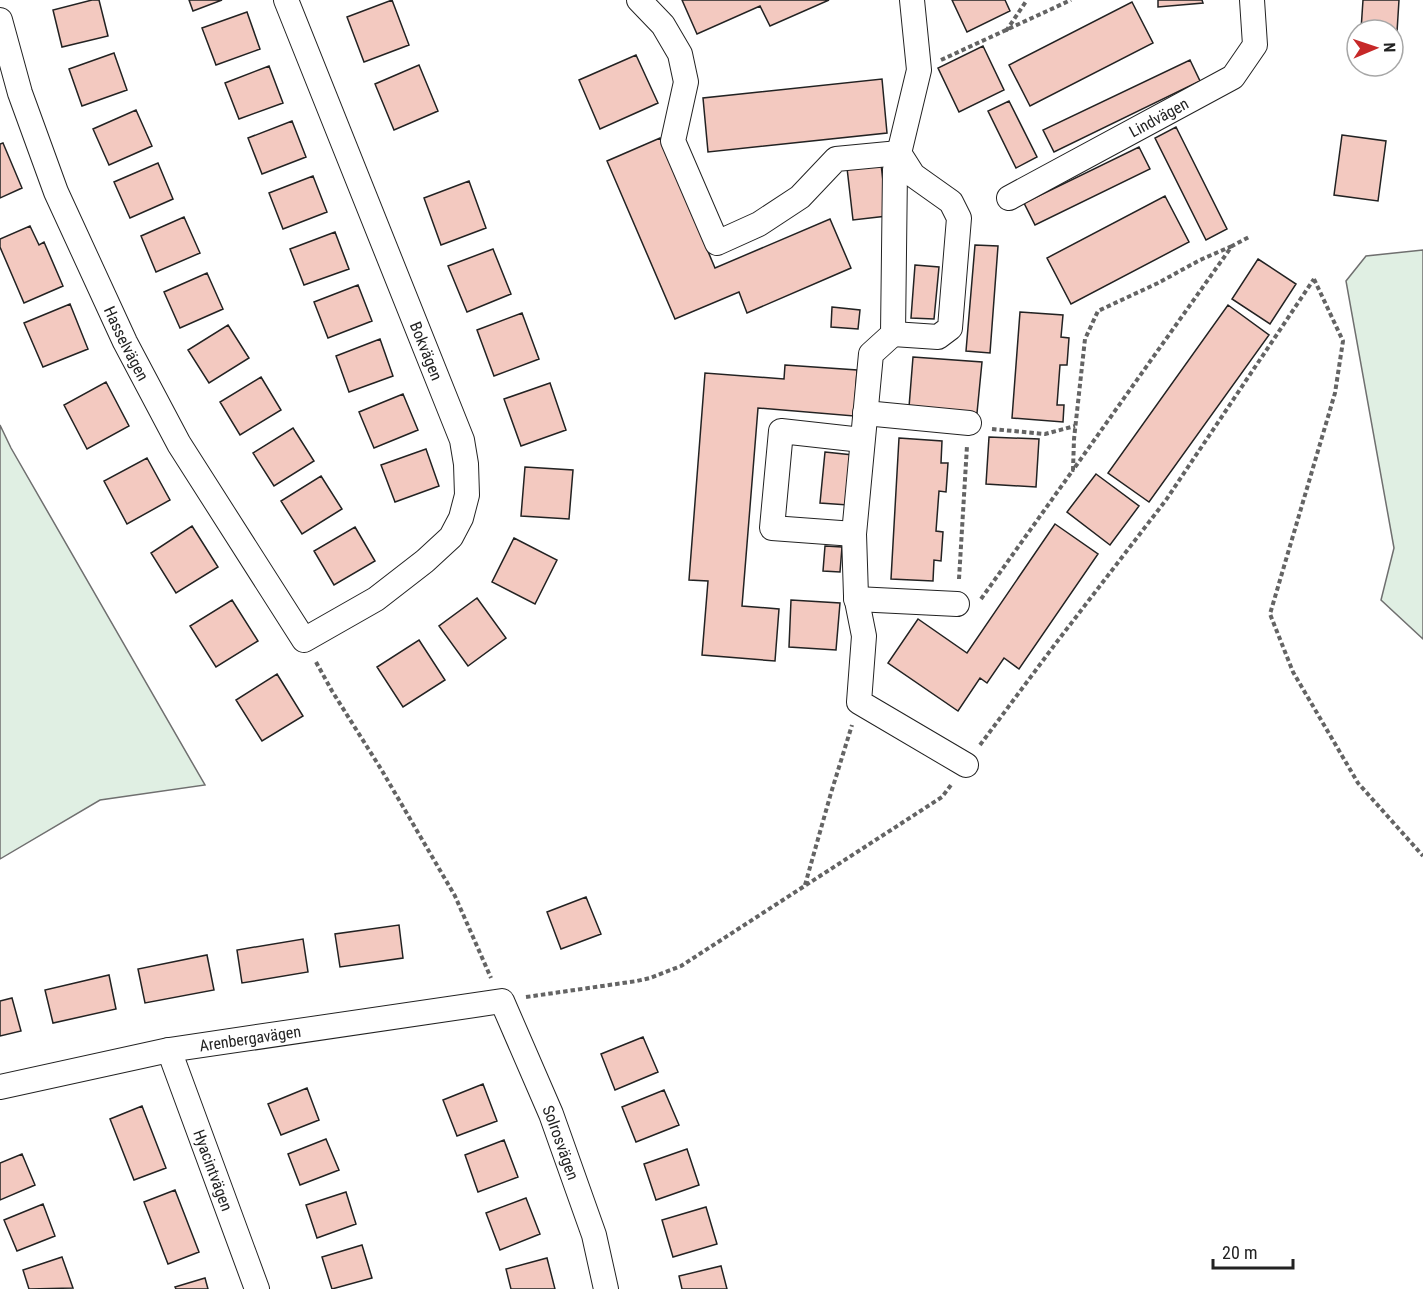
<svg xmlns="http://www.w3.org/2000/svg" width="1423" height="1289" font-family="'Roboto Condensed',sans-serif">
<rect width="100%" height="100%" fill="#fff"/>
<path fill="#e0efe3" stroke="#6f6f6f" stroke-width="1.5" d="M1423 250V639L1381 600 1394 548 1346 281 1366 256Z
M0 425 11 448 205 785 100 800 0 859Z"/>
<path fill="#f3c9c0" stroke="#222" stroke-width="1.5" d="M92 0H99L108 36 62 47 53 10Z
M189 0H222L193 11Z
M392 0 409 45 364 62 347 17Z
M682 0H829L770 26 760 6 697 34Z
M952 0H1005L1010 11 967 32Z
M1158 0H1202L1203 3 1158 7Z
M1363 0H1399L1397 32H1393V30H1361Z
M1132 2 1153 43 1030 106 1009 65Z
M247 12 260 49 216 65 202 28Z
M983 46 1004 90 959 112 938 68Z
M114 53 127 90 82 106 69 69Z
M636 55 658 103 600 129 579 80Z
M1190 60 1200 81 1054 152 1043 130Z
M419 65 438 111 394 130 375 84Z
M269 66 283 103 239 119 225 83Z
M882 79 887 133 708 152 703 98Z
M1009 101 1037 157 1016 168 988 111Z
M136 110 152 146 109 165 93 129Z
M292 121 306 157 262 174 248 138Z
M1176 127 1227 229 1206 240 1155 138Z
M1342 135 1386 141 1378 201 1334 195Z
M660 138 715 268 830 219 851 268 747 313 739 292 675 319 607 161Z
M3 143 22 188 0 198V144Z
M1139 147 1150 169 1035 225 1024 203Z
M158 163 173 199 130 218 114 182Z
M881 164 887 216 853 220 847 168Z
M313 176 327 212 283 229 269 193Z
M469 181 486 228 441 245 424 198Z
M1165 196 1189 242 1071 304 1047 258Z
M184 217 200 253 156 272 141 236Z
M30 226 39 245 44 242 63 286 24 303 0 247V239Z
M335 232 349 269 304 285 290 249Z
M975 245 998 246 990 353 966 351Z
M493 249 511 294 467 312 448 266Z
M1258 259 1296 284 1270 324 1232 299Z
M915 265 939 267 934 319 911 318Z
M207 273 223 309 180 328 164 292Z
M358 285 372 321 328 338 314 302Z
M70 304 88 349 43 367 24 323Z
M1228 305 1269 335 1149 502 1108 473Z
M832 307 860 310 858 329 831 327Z
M1020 312 1063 315 1061 337 1069 338 1067 365H1060L1057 405H1064L1063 422 1012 418Z
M522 313 539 359 494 376 477 330Z
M228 325 249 358 209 383 188 350Z
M380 339 393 376 349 392 336 356Z
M913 357 982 362 977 413 909 407Z
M785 365 857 370 854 416 758 408 742 606 779 609 775 661 702 655 708 581 689 580 705 373 784 379Z
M261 377 281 410 240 435 220 402Z
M106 382 129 426 87 449 64 405Z
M550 383 566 430 521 446 504 399Z
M403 394 418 430 374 448 359 412Z
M293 428 314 461 274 486 253 453Z
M989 437 1039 439 1036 487 986 484Z
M899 438 942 441 941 463H948L946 492 939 491 936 531 943 532 941 561 934 560 933 581 891 579Z
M426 449 439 486 395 502 381 465Z
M825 452 853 455 848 505 820 503Z
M147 458 170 500 127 524 104 481Z
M525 467 573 470 569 519 521 516Z
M1096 474 1139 506 1110 545 1067 512Z
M321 476 342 509 302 534 281 501Z
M1055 524 1098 554 1019 669 1004 658 987 683 980 678 958 711 888 663 918 619 967 653Z
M192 526 218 567 176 593 151 553Z
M355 527 375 561 334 585 314 551Z
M514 538 557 560 535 604 492 582Z
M825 546 842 547 840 572 823 571Z
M477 598 506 638 468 666 439 626Z
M232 600 258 641 216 667 190 626Z
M791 600 840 603 836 650 789 647Z
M419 640 445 680 403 707 377 667Z
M277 674 303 716 262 741 236 700Z
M586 897 601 934 561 949 547 912Z
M399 925 403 958 340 967 335 934Z
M303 939 308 972 242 983 237 950Z
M207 955 214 990 145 1003 138 969Z
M109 975 116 1009 53 1023 45 990Z
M12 998 21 1031 0 1036V1001Z
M643 1037 658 1072 615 1090 601 1054Z
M483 1084 497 1121 457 1136 443 1100Z
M307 1088 319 1120 281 1135 268 1104Z
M664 1090 679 1125 636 1142 622 1107Z
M142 1106 166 1168 134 1180 110 1119Z
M326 1139 339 1170 300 1185 288 1154Z
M504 1140 518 1177 478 1192 465 1155Z
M687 1149 699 1185 656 1200 644 1164Z
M22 1154 35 1185 0 1200V1163Z
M175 1190 199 1252 168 1264 144 1202Z
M346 1192 356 1224 317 1238 306 1205Z
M526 1198 540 1234 500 1250 486 1213Z
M43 1204 55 1236 17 1251 4 1220Z
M706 1207 717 1244 673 1257 662 1220Z
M362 1245 372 1278 332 1289 322 1257Z
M62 1257 73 1288 29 1289 23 1270Z
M547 1258 555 1289H511L506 1269Z
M721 1266 727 1289H682L679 1276Z
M205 1278 208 1289H176L175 1287Z"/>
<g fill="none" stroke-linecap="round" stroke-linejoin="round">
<defs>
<g id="street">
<path d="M639 0 663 25 680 54 686 82 673 141 717 243 759 224 800 197 836 159 899 153 913 175 951 202 959 218 950 328 938 337 893 334"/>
<path d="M912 0 919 70 895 170 893 334 871 354 854 534 856 596 864 636 859 702 966 765"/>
<path id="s1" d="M0 20 20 93 56 192 125 342 179 444 304 640 376 599 425 561 451 537 461 518 467 495 466 464 462 440 286 0"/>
<path id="s2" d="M1009 198 1233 77 1255 45 1252 0"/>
<path d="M865 413 969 423"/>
<path d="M854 534 772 528 781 431 862 440"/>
<path d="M856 599 957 604"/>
<path id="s3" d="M169 1050 257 1289"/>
<path id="s4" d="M0 1087 169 1050 502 1001 551 1114 594 1235 606 1289"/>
</g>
</defs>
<use href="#street" stroke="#222" stroke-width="26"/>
<path stroke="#646464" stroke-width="4" stroke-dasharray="4.5 3" stroke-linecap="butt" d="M1006 31 1027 0
M941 60 1071 0
M1232 246 1200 260 1158 283 1098 311 1085 339 1074 439 1073 470 1232 246 1249 237
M1314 279 1343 341 1335 393 1270 614 1293 672 1358 783 1423 856
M992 429 1045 434 1075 426
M959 579 967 446
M981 599 1073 470
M316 662 332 691 381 769 455 896 491 978
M980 745 1056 643 1166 500 1314 279
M805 885 831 793 852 725
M526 997 637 981 650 978 681 966 942 797 951 785"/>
<use href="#street" stroke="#fff" stroke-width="24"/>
</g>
<g text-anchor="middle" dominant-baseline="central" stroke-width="4.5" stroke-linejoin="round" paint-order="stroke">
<g font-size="16" fill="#222" stroke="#fff">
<text stroke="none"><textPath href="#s2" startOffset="170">Lindvägen</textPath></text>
<text stroke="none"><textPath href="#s1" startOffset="348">Hasselvägen</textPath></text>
<text transform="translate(426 351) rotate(68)">Bokvägen</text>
<text stroke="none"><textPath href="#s4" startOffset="255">Arenbergavägen</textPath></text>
<text stroke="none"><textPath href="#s4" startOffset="663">Solrosvägen</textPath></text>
<text stroke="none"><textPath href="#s3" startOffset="128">Hyacintvägen</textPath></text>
</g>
</g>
<g transform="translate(1375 48) rotate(88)"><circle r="28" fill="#ffffff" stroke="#a7a7a7" stroke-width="1.5"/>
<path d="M0-4.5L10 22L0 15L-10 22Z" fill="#c62828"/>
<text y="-9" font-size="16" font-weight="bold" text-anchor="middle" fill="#222222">N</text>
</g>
<path d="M1213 1259v9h80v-9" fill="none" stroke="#222222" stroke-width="3"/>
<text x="1222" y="1259" font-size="18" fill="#222222" stroke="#ffffff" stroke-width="4.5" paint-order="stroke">20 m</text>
</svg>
